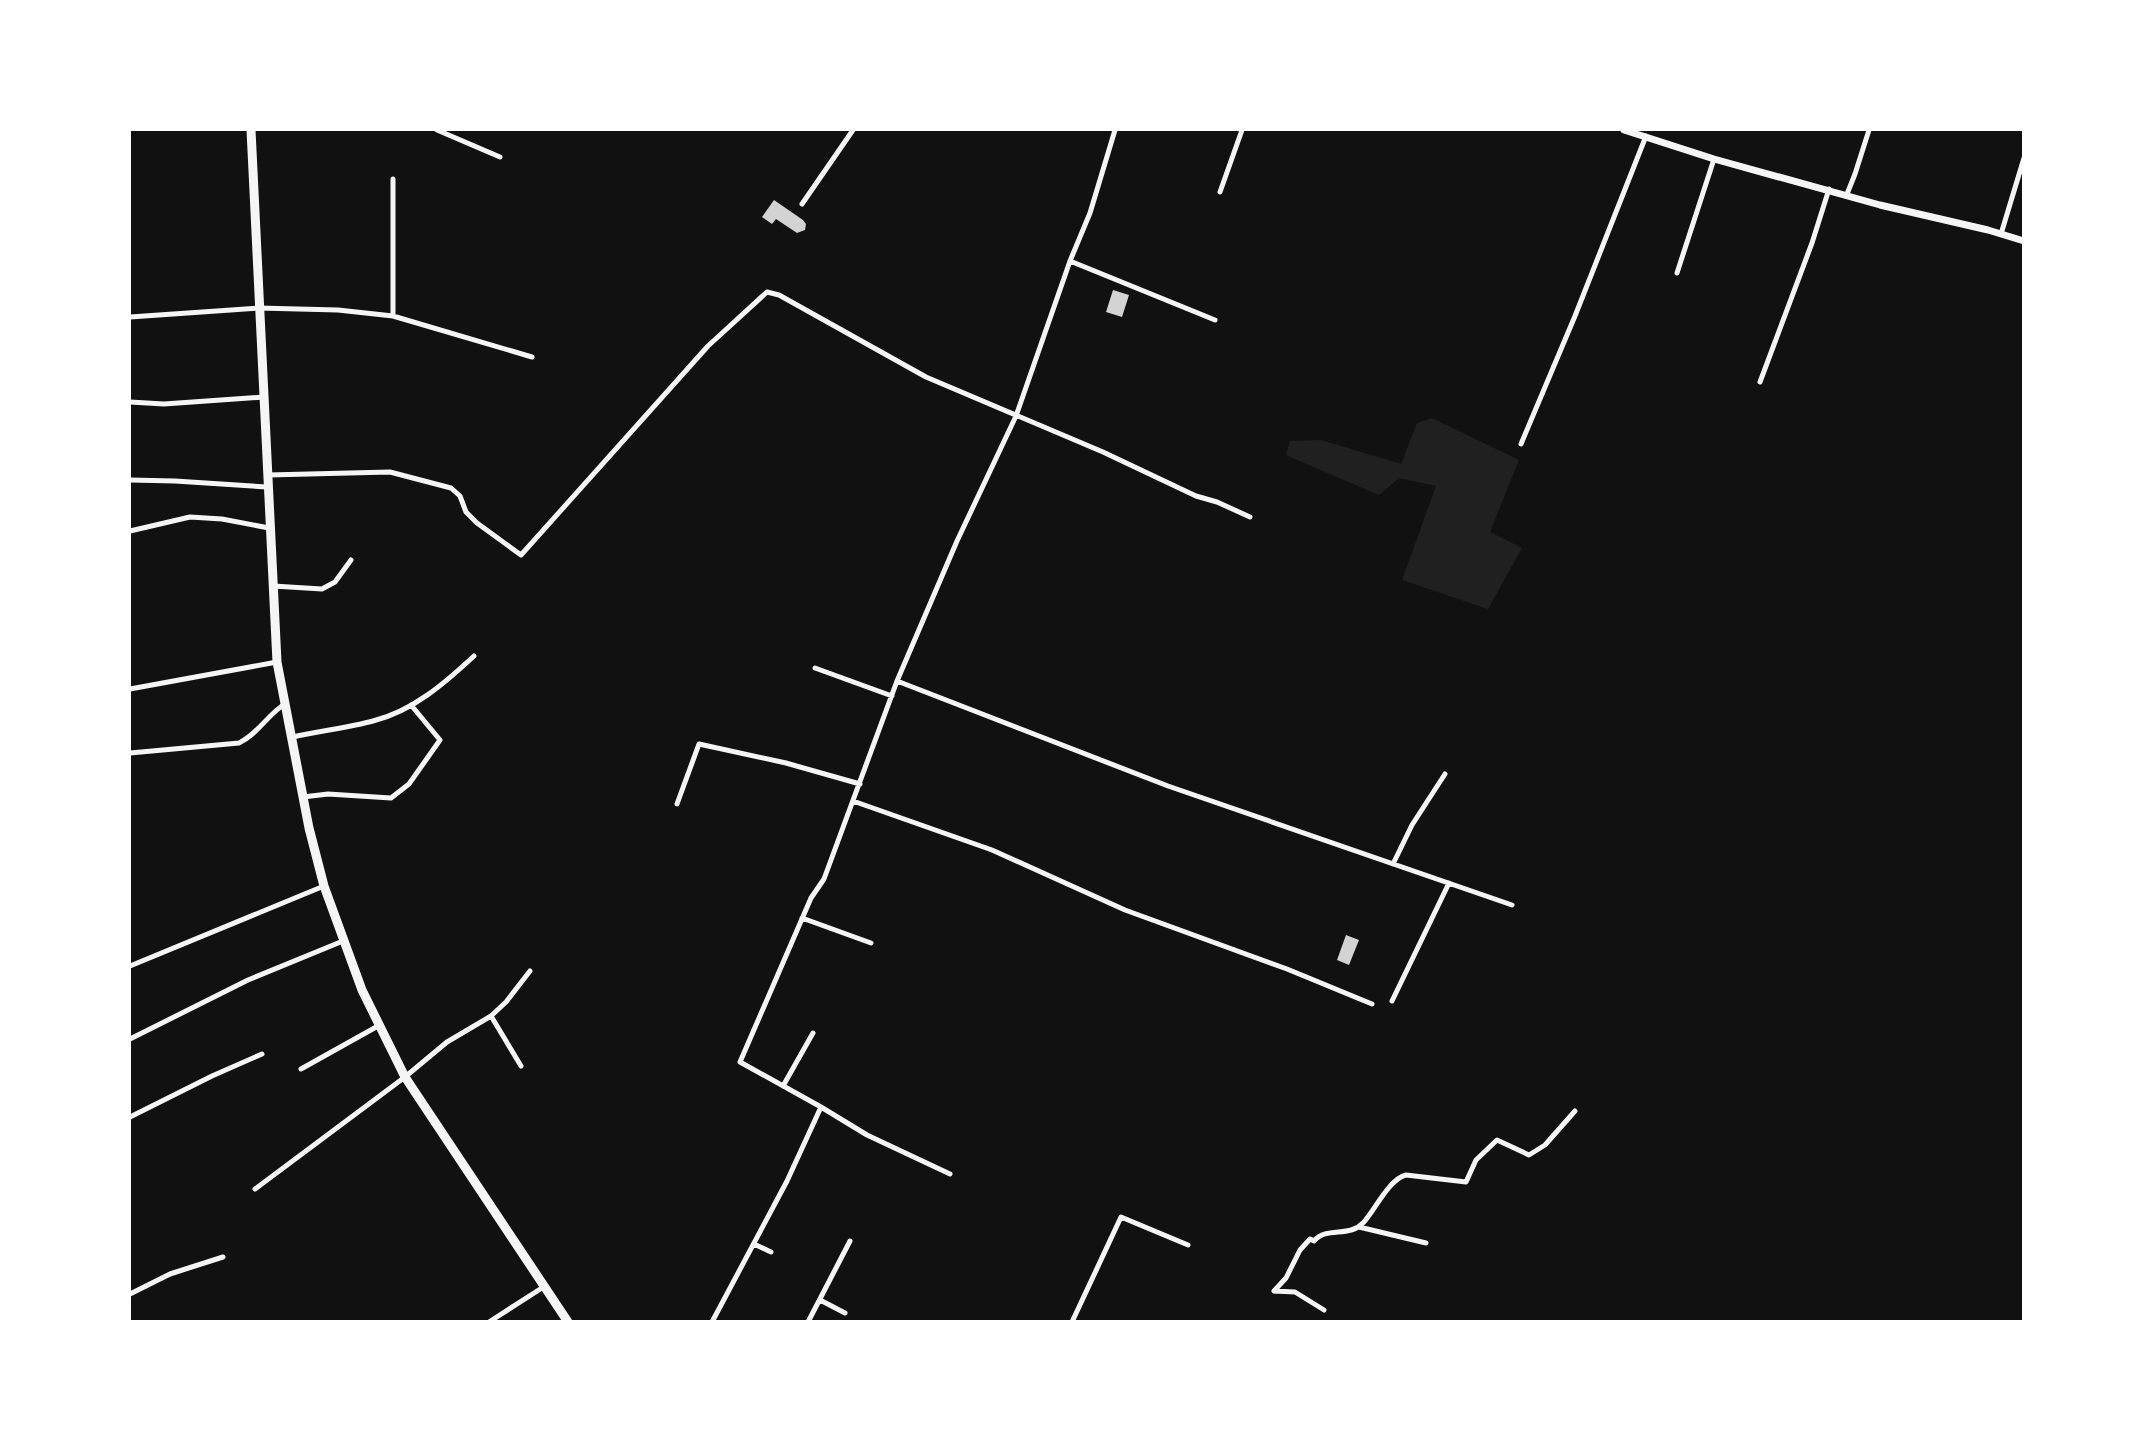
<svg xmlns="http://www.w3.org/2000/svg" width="2153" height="1451" font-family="Rubik,sans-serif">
<rect width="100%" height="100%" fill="#111"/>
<path fill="#202020" d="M1432 418 1519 460 1490 532 1522 548 1488 609 1402 580 1436 486 1399 478 1379 495 1286 455 1290 441 1321 440 1401 464 1417 423Z"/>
<path fill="#d3d3d3" d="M774 200 803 220 806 224 805 230 797 233 776 219 772 224 762 217Z
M1113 290 1129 295 1122 317 1106 312Z
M1346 935 1359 940 1349 965 1337 960Z"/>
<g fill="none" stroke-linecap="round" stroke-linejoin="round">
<path stroke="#f5f5f5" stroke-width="5" d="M437 130 500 157
M1220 192 1242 130
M1847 194 1855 174 1869 130
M802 204 853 130
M2001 234 2024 158
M1070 261 1215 320
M1677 273 1714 159
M393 316V179
M130 317 258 308 338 310 393 316 532 357
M1760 382 1812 243 1829 189
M130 402 164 404 264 397
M1521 444 1575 316 1646 136
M268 475 390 472 451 488 460 496 466 512 477 523 521 555 708 346 767 292 779 295 926 377 1103 452 1196 496 1217 502 1250 517
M130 480 175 481 267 487
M130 531 190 517 222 519 269 528
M273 586 322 589 335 582 351 560
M815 668 892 696
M897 681 1168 786 1512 905
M130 689 277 662
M293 737C319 731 347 728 373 721 413 711 445 683 474 656
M130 753 239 743C258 734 267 715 286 703
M303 797 328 794 391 798 409 784 440 740 411 705
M853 801 992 850 1125 910 1287 969 1372 1004
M677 804 699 744 786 763 860 784
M1393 864 1412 825 1445 774
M802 918 871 943
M130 966 324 886
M1392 1001 1449 883
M491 1016 521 1066
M130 1039 248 980 343 941
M301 1069 378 1026
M783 1086 813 1033
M821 1107 867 1135 950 1174
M130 1117 212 1076 262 1054
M255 1189 405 1077 447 1042 491 1016 506 1002 530 971
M1359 1227 1426 1243
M754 1244 771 1252
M1274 1291 1286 1278 1300 1250 1310 1239 1314 1241C1327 1226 1349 1238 1363 1223 1375 1210 1389 1179 1406 1175L1466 1182 1476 1160 1497 1140 1529 1155 1545 1145 1575 1111
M1274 1291 1295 1292 1324 1310
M130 1294 170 1274 223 1257
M820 1300 845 1313
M489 1322 545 1286
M712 1322 787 1181 821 1107 740 1062 811 898 824 879 897 681 957 541 1016 416 1070 261 1090 213 1115 130
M808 1322 850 1241
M1072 1322 1121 1217 1188 1245"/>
<path stroke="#f5f5f5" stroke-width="7" d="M1624 130 1714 159 1880 205 1988 230 2024 241"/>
<path stroke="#f5f5f5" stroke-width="9" d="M251 130 277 662 309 828 324 886 362 990 405 1077 568 1322"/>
</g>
<rect width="2153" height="1451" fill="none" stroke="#ffffff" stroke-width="262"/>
</svg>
